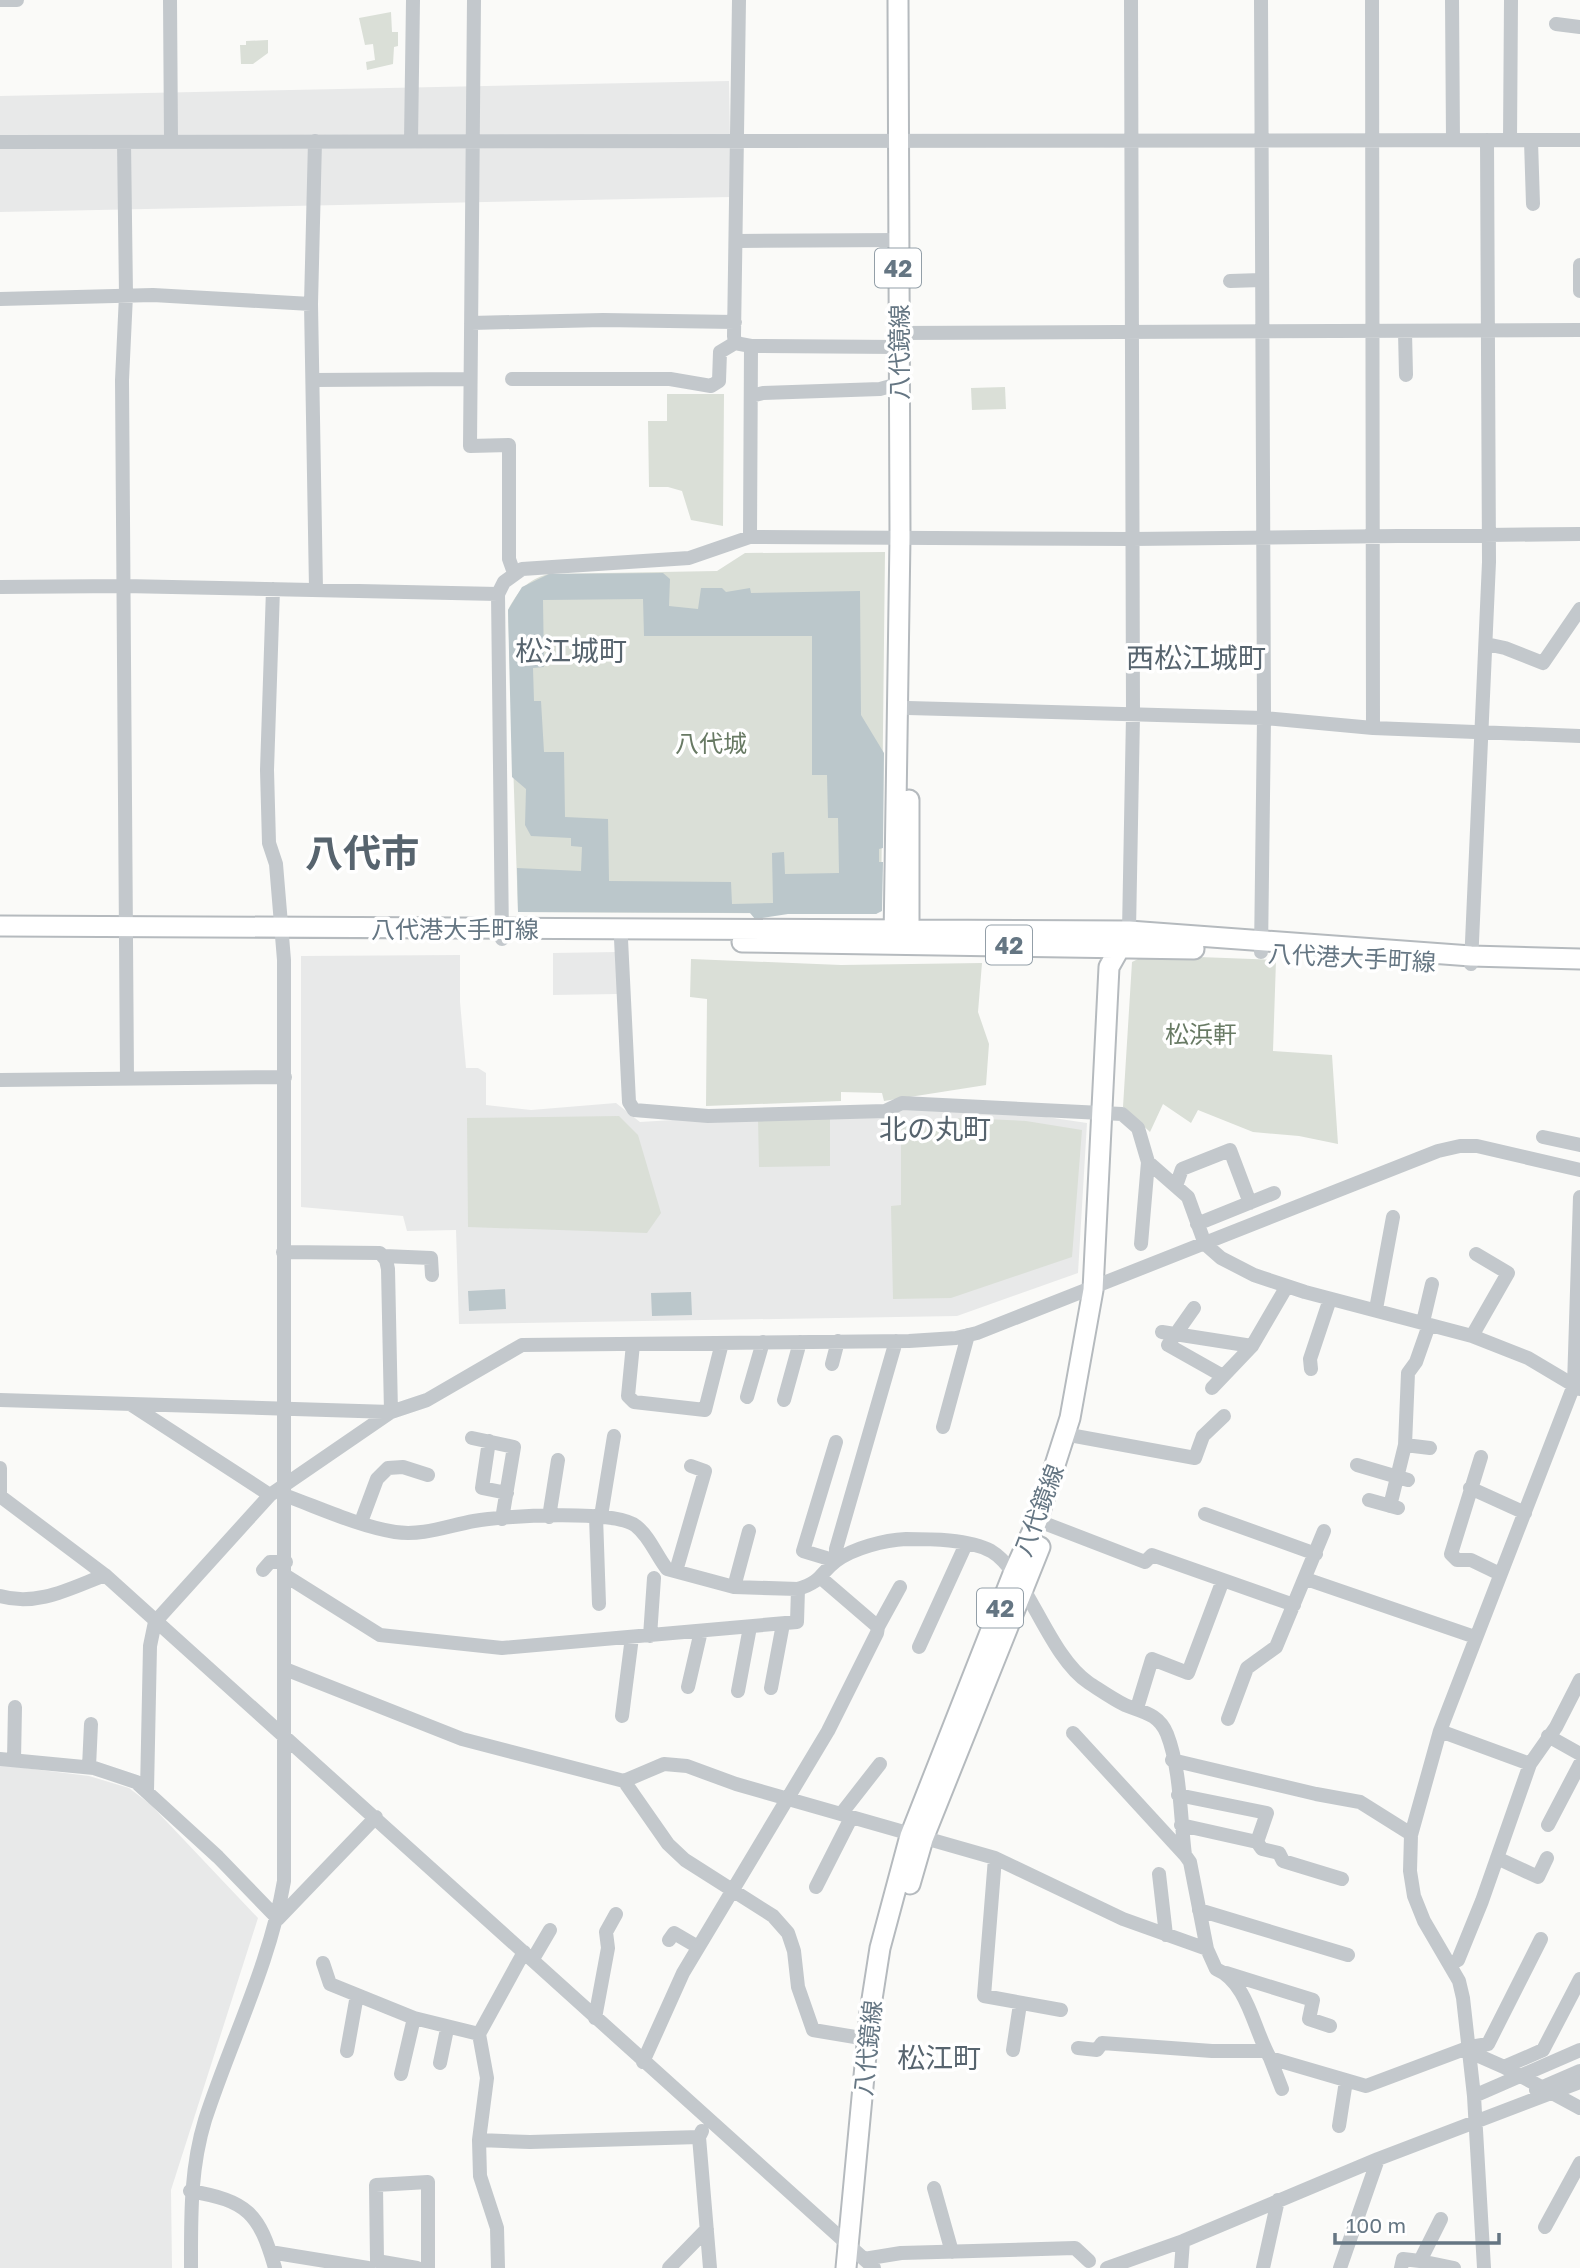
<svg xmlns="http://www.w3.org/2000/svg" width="1580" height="2268" font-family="'Golos Text','Noto Sans JP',sans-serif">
<rect width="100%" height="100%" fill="#fafaf8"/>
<path fill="#e8e9e9" d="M729 81 731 197 0 212V96Z
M617 952 618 994 553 995V953Z
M460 955V1002L466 1068H478L486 1073V1105L531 1110 616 1103 640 1122 901 1106 1013 1112 1087 1123 1078 1273 957 1316 459 1324 456 1230 407 1231 403 1216 301 1207V956Z
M0 1765 89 1776 129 1788 150 1804 258 1918 171 2190 172 2268H0Z"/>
<path fill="#dadfd7" d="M391 12 392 32H398V46L394 47 393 64 367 70 366 62 375 60 373 44 365 45 359 18Z
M268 40V53L253 64H241L240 45H246V41Z
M1005 387 1006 409 972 410 971 388Z
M667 394H724L723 526 691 520 682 491 668 487H649L648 421H667Z
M885 552 881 910 876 914 518 912 508 610C518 591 527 580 548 574L717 571 745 553Z
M1146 955 1276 960 1273 1051 1332 1055 1338 1144 1299 1136 1253 1132 1198 1110 1191 1123 1163 1104 1150 1132 1123 1107 1132 962Z
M691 959 841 965 982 963 978 1012 989 1044 986 1085 884 1101 882 1093 841 1092V1101L706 1106 707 999 690 997Z
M619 1116 638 1135 661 1213 647 1233 468 1227 467 1118Z
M758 1118H830V1166L759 1167Z
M963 1118 1026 1121 1082 1130 1072 1257 951 1298 893 1299 891 1206 901 1205V1122Z"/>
<path fill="#bbc7cb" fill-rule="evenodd" d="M663 573 670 579 669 606 698 609 701 588H722L726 592 750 588 751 593 860 591 861 715 884 753 883 848 879 849V862H883L882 911 876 914H788L755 919 750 913 518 912 517 868 581 871 582 847 571 846V838L531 836 525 825 526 789 512 777 508 610 522 587 549 574ZM643 599 644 636H812V775H827L828 818H838L839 873 785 874 784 852 772 853 773 903 732 904 731 882 609 881 608 819 565 817 564 752H544L541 701H534L533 668 544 667 543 600Z
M505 1289 506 1309 469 1311 468 1291Z
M691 1292 692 1315 652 1316 651 1293Z"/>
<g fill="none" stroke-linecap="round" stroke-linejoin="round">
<defs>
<path id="major" d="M909 800V941
M0 926 1129 931 1471 956 1580 959
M894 940 900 537 898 0
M742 942 1194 949
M910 1884 923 1839 1040 1547
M846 2268 870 2012 880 1948 910 1836 1013 1574 1037 1521 1070 1418 1093 1290 1109 967 1126 937"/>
</defs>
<use href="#major" stroke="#b5babe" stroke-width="23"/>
<path stroke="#c3c8cc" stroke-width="14" d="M0 0H17
M170 0 171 140
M474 0 470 446 509 445V559L514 573
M739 0 734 336 735 343 751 346 750 537
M1372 0 1373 728
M1452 0 1453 140
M1556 24 1580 27
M1510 140 1511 0
M315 141 311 304 316 589
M411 141 413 0
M1531 141 1533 204
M0 142 1580 140
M124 142 126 295 122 380 127 1079
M738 241 899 240
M1580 265V291
M1230 281 1261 280
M0 299 153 295 311 304
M471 323 603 320 735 322
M1405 332 1406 375
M897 333 1580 330
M751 346 897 347
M512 379H670L711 386 719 381 720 352 735 343
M314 380 470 379
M751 396 763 393 880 389 898 384
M0 587 124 586 498 594
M1486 644 1505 648 1543 663 1580 609
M908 708 1264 718 1373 728 1580 736
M1129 931 1133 715 1131 0
M502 939 498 594 504 582 522 569 689 558 750 537 1132 539 1580 534
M621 939 629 1102 634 1110 708 1116 885 1111 902 1103 1122 1114 1138 1128 1148 1162 1188 1197 1205 1244 1221 1258 1254 1275 1305 1292 1472 1336 1528 1358 1580 1389
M1261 952 1264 718 1261 0
M1471 964 1489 562 1487 140
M0 1080 285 1077
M1543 1137 1580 1145
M1176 1186 1182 1169 1230 1150 1250 1203
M1197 1224 1274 1193
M1141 1244 1148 1162
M384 1256 431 1258 432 1275
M1194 1308 1168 1345 1223 1376
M1376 1309 1393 1217
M1423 1322 1432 1284
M1162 1332 1252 1346
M1472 1336 1508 1273 1476 1254
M633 1344 628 1396 634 1402 705 1410 722 1343
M832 1364 838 1341
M1311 1369 1310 1359 1330 1299
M1212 1388 1252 1346 1287 1286
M747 1397 763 1342
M0 1400 391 1412 427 1400 522 1345 909 1341 956 1338 977 1333 1438 1151 1460 1146H1477L1580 1170
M784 1400 800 1342
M130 1404 270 1495
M943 1427 968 1335
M1075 1436 1195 1458 1203 1436 1224 1416
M472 1438 514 1447 502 1519
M489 1441 482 1488 507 1493
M1405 1445 1430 1448
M1481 1457 1451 1554 1457 1560H1471L1500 1574
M1357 1465 1408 1480
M0 1468V1496
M1470 1488 1525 1513
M284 1495C320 1508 358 1526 395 1532 423 1536 447 1526 474 1521 502 1516 616 1509 636 1526 650 1537 656 1555 667 1569L734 1587 798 1589
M0 1496 105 1575 874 2268
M1369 1500 1398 1508
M1390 1506 1405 1445 1408 1373 1416 1362 1429 1325
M1205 1514 1316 1554
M596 1516 599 1604
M601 1516 614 1436
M549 1517 558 1460
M361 1522 377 1479 388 1468 403 1467 428 1475
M1049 1525 1145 1562 1152 1555 1294 1605
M836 1561V1549L896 1341
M836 1561 803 1551 836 1442
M263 1570 270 1562H286
M676 1571 705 1471 691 1466
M286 1576 380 1635 502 1648 797 1622 798 1589C823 1581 819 1574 836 1561 853 1548 885 1540 906 1539 930 1539 969 1539 991 1551 1027 1572 1048 1656 1089 1683 1100 1690 1113 1699 1125 1705 1143 1712 1159 1714 1167 1734 1181 1770 1180 1816 1185 1855L1190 1862 1207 1949 1216 1969C1248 1982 1254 2031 1270 2058L1366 2086 1470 2047 1488 2044 1541 1939
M1306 1579 1475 1637
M734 1587 749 1531
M0 1596C37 1607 71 1588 105 1575
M878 1627 900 1587
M650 1636 654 1578
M919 1647 966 1544
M285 1669 462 1739 624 1781 664 1764 687 1766 736 1784 995 1858 1123 1919 1207 1949
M688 1687 701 1631
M771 1688 783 1624
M738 1691 750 1627
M1137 1708 1152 1659 1188 1673 1223 1580
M622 1716 632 1637
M1228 1719 1247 1668 1276 1647 1324 1531
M1440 1731 1530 1764
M1073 1733 1185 1855
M1548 1736 1580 1754
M0 1759 94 1768 136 1782 218 1857 278 1919 376 1817
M14 1760 15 1707
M1172 1760 1316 1794 1360 1802 1411 1834
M89 1767 91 1724
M624 1781 668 1844 685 1860 773 1916 788 1933 794 1951 798 1987 813 2030 867 2039
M147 1791 150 1646 155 1622 270 1495 391 1412 388 1269 386 1260 380 1253 283 1252
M1178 1795 1267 1813 1257 1842
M841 1814 880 1764
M1181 1825 1257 1842 1262 1849 1279 1853 1283 1861 1342 1879
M1548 1825 1580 1764
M995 1858 984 1996 1061 2010
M1497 1858 1538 1877 1547 1858
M1159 1874 1166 1935
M816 1887 851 1818
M1199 1910 1348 1955
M669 1940 674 1933 698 1947
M533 1959 550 1930
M323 1963 330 1984 414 2018 479 2034 524 1952
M1450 1964 1458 1960 1482 1901 1530 1764 1556 1727 1580 1680
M1226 1973 1313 2000 1309 2019 1330 2026
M595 2018 608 1948 606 1932 616 1914
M479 2034 487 2078 479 2140 480 2176 497 2228 498 2268
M1078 2048 1097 2050 1102 2043 1212 2051H1266
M1013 2050 1020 2004
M347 2051 357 1995
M1470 2052 1504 2067 1580 2108
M1270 2058 1282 2089
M643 2062 683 1973 828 1731 877 1633 878 1627 821 1578
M440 2063 447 2029
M1504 2067 1543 2050 1580 1979
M401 2074 414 2018
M1536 2090 1580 2071
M1474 2096 1580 2050
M1339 2126 1346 2081
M702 2131 699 2137 710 2268
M479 2140 530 2142 699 2137
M934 2188 952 2252
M190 2191C248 2201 259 2213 275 2268
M1441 2219 1420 2261 1454 2268
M1545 2227 1580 2163
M270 2252 368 2268
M864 2259 901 2253 1075 2248 1089 2261
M191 2268C191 2217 190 2169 205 2120 231 2040 270 1964 284 1881V960L276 864 269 843 267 770 273 589
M417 2268 377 2261 376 2185 428 2182V2268
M669 2268 707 2229
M1107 2268 1183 2241 1378 2159 1580 2082
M1181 2268 1183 2241
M1263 2268 1278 2200
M1340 2268 1378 2159
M1401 2268 1403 2259 1420 2261
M1484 2268 1474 2096 1463 1998 1459 1981 1424 1921 1414 1896 1410 1871 1411 1835 1440 1731 1574 1385 1580 1197"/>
<use href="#major" stroke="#fff" stroke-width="19"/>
</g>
<g text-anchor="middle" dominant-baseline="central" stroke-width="7" stroke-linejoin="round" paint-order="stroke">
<g fill="#fff" stroke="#939fa8" stroke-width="2">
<rect x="875" y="248.5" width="46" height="39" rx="5"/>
<rect x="986" y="925.5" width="46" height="39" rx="5"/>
<rect x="977" y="1588.5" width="46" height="39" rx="5"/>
</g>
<g font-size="23" font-weight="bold" fill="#657683">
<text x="898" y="268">42</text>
<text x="1009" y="945">42</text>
<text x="1000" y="1608">42</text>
</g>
<g font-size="24" fill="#657683" stroke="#fff">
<text transform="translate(898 352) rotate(-90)">八代鏡線</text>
<text x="455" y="928">八代港大手町線</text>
<text transform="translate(1352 957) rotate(3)">八代港大手町線</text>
<text transform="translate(1038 1510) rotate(-69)">八代鏡線</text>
<text transform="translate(867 2048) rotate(-84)">八代鏡線</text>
</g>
<g font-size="24" fill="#687a64" stroke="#fff">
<text x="711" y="742">八代城</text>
<text x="1201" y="1033">松浜軒</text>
</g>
<g font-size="28" fill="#57646e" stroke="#fff">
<text x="571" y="650">松江城町</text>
<text x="1196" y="657">西松江城町</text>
<text x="935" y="1128">北の丸町</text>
<text x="939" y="2057">松江町</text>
</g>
<g font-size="38" font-weight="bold" fill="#57646e" stroke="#fff">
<text x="362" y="852">八代市</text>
</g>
</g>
<path d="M1335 2233v10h164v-10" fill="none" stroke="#657683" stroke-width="3.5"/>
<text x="1346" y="2233" font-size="21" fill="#657683" stroke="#ffffff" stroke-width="5" paint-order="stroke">100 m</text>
</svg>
